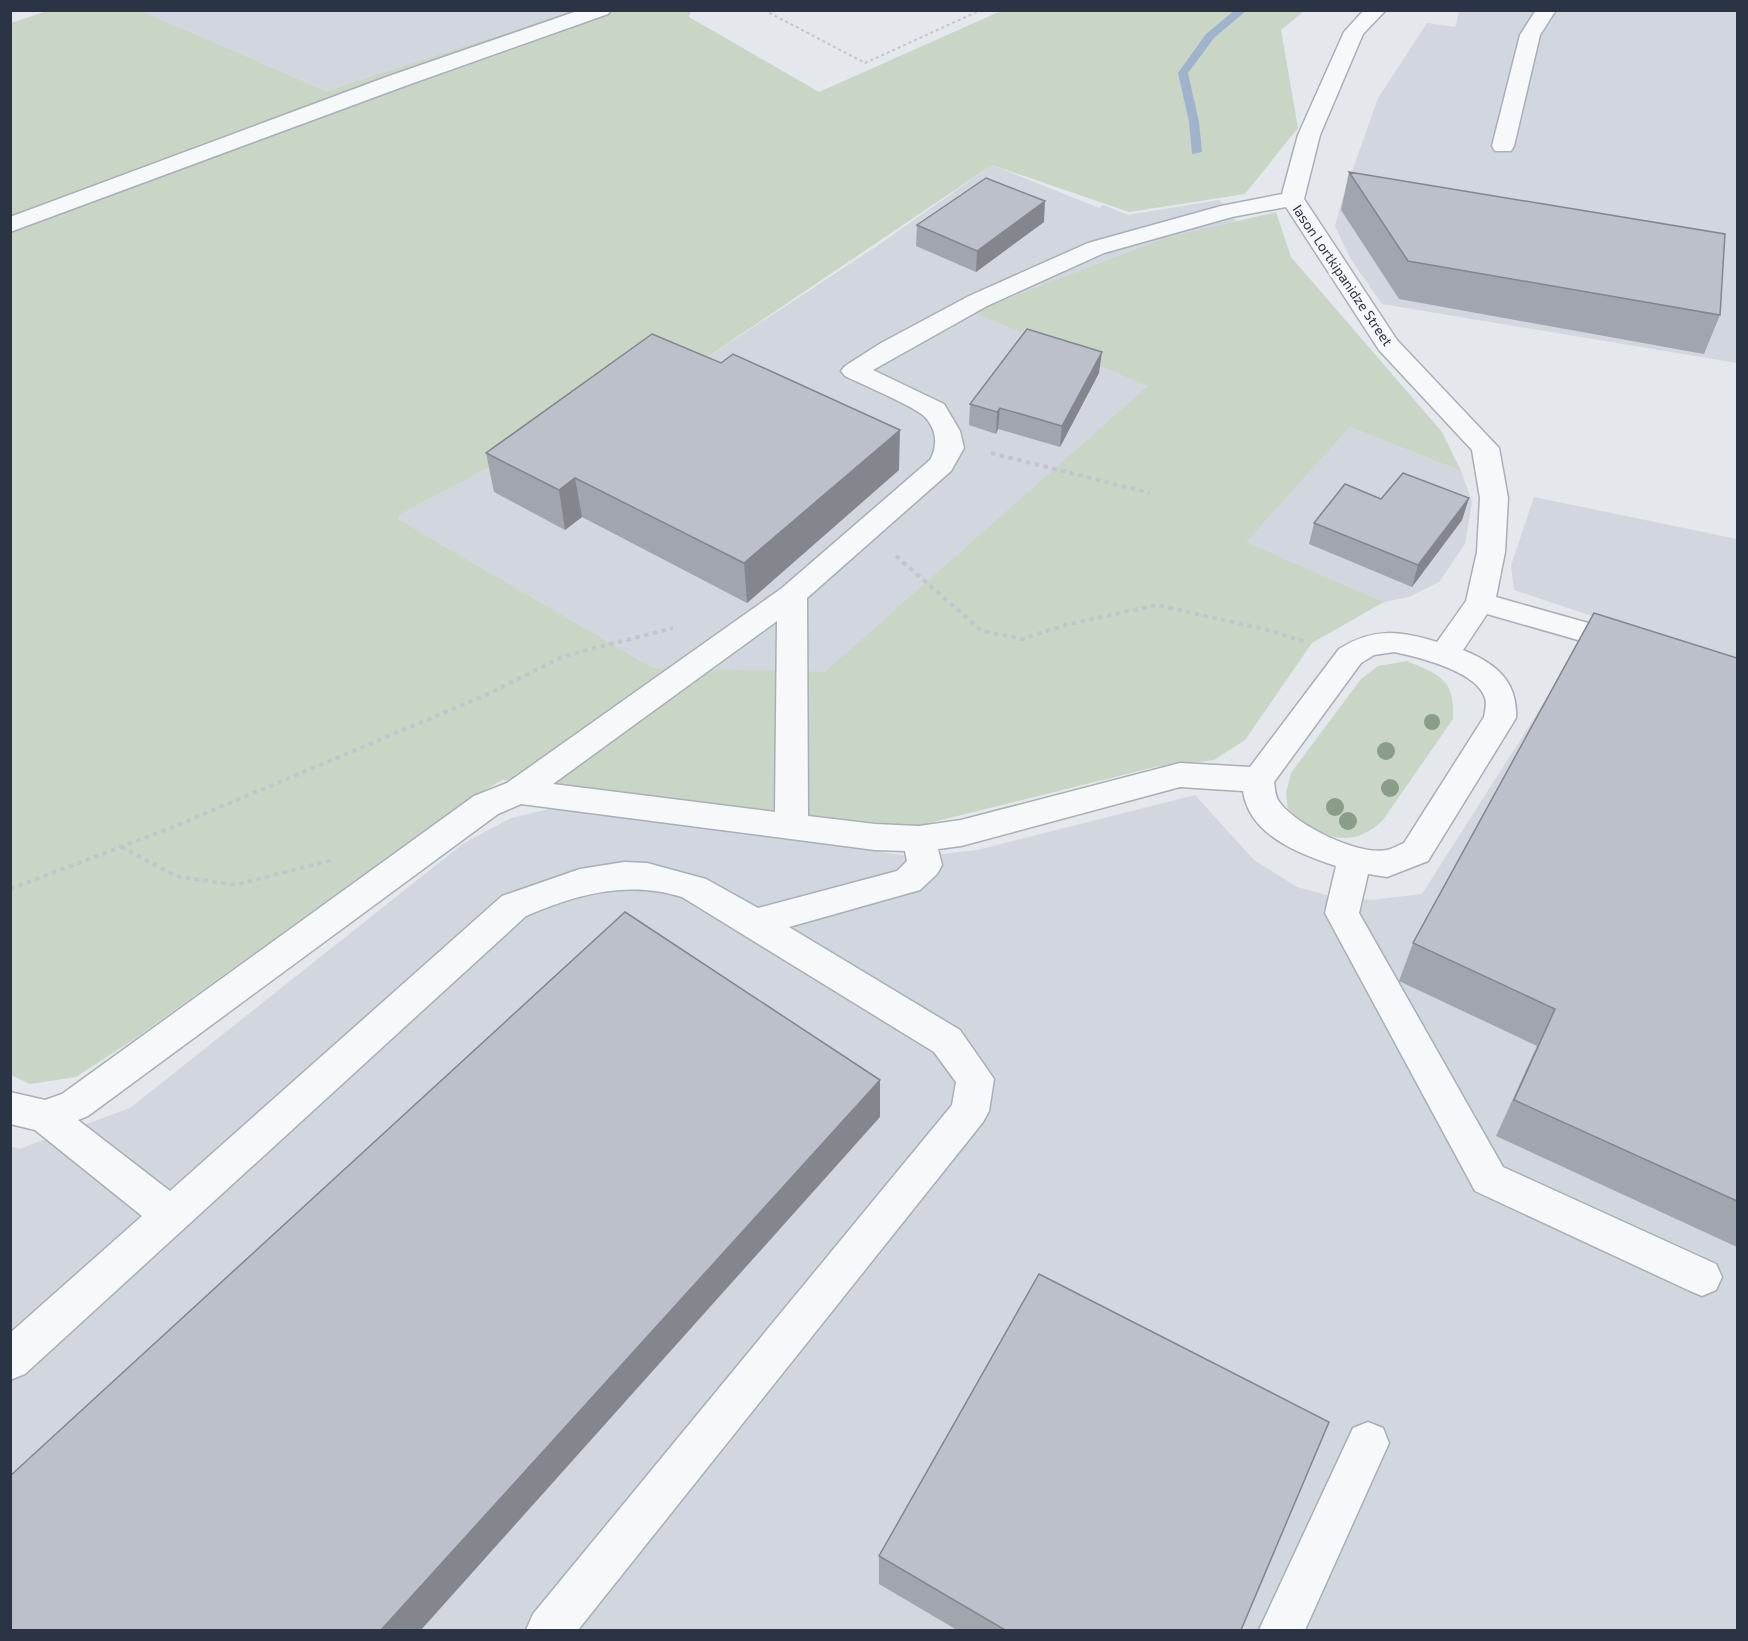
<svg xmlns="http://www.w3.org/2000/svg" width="1748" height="1641" font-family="'Exo 2',sans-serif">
<rect width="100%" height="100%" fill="#e4e7ec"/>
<path fill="#d2d6de" d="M1460 10 1737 11V363L1382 304 1350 258 1335 226 1342 200 1378 98 1427 23 1455 27Z
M142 11H572L326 91Z
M992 165 1099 208 1103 205 1128 215 1219 200 1238 223 1215 363 825 673 653 668 398 519 399 515 588 415 694 366 877 246Z
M1350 427 1461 471 1472 502 1465 544 1439 582 1409 597 1384 602 1245 542Z
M1534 497 1737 539V1630H11V1146L19 1149 130 1108 464 843 511 818 554 808 917 857 977 850 1195 795 1254 860 1297 887 1334 897 1372 900 1422 894 1598 618 1514 590 1511 566Z"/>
<path fill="#c9d6c5" d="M47 11H142L326 91 572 11H691L689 17 819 92 1001 11H1304L1281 30 1298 128 1245 194 1129 212 992 165 694 366 588 415 399 515 398 519 653 668 825 672 1148 386 973 312 1165 238 1276 212 1291 257 1442 432 1461 471 1350 427 1246 542 1384 602 1312 643 1245 740 1214 760 1155 767 913 827 502 780 458 806 133 1040 76 1077 30 1084 11 1075V23Z
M1407 661C1441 676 1455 679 1453 719L1383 820C1350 852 1319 837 1288 809L1286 793 1291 773 1361 679 1378 666Z"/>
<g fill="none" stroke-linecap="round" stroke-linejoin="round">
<path fill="#9fb4cc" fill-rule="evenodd" d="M1235 10H1247L1214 38 1188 73 1199 122 1202 152 1192 154 1189 122 1178 73 1206 34Z"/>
<defs>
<path id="minor" d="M580 10H611L608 14 405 86 10 232V217L389 76Z
M1364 10H1386L1363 34 1320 135 1304 199 1397 340 1499 448 1508 498 1505 552 1496 597 1638 637 1642 644 1638 651 1627 654 1487 614 1463 650C1495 663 1518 681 1516 718L1428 861 1387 877 1368 874 1359 913 1503 1167 1716 1264 1722 1277 1716 1290 1702 1296 1688 1290 1475 1191 1325 913 1336 866C1299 854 1249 835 1243 791L1180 787 961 846 938 849 942 865 937 874 920 890 789 927 960 1030 994 1079 989 1111 983 1122 578 1630H526L533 1614 952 1105 956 1082 934 1052 682 897C628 880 577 894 526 916L25 1374 10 1380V1333L142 1216 35 1130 10 1124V1092L45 1100 62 1094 474 796 507 783 782 588 930 460C938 446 937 430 925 417 918 408 859 383 845 376L841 371 845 366 881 343 969 296 1088 243 1221 206 1282 194 1298 135 1344 32ZM1286 207 1379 350 1472 450 1480 498 1477 552 1466 601 1437 642C1400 631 1374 627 1339 649L1250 767 1180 763 961 820 919 826 875 824 808 816 807 598 951 471 964 448 960 431 944 404 873 370 987 306 1104 253 1232 217ZM777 621 775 812 553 784ZM1394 652C1418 657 1477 671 1485 698 1487 704 1485 711 1484 717L1404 843C1399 845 1392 849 1387 850 1358 856 1293 824 1278 800 1275 795 1275 787 1274 782L1361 663 1374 655ZM521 804 875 850 905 851 907 861 897 871 758 908 706 879 647 863 624 862 580 869 502 896 170 1191 78 1120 88 1116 498 814Z
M1536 10H1556L1540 35 1514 146 1511 151H1495L1492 146 1520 35Z
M1368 1422 1383 1428 1389 1443 1305 1630H1259L1353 1428Z"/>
</defs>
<use href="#minor" stroke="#a9aeb7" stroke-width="3"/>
<path stroke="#c2c5cb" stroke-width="2" stroke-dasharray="3 3" stroke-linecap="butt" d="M764 10 865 63 981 10"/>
<path stroke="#c2c5cb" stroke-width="4" stroke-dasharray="4.5 4.5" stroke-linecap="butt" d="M991 453 1150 493
M896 556 982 631 1022 639 1065 625 1157 605 1264 629 1306 642
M121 847 176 876 235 885 332 860
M10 889 168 829 486 695 564 656 673 628"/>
<use href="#minor" fill="#f7f8fa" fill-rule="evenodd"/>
</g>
<g fill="#899d89">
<circle cx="1432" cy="722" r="8"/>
<circle cx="1386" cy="751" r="9"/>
<circle cx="1390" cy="788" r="9"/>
<circle cx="1335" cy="807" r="9"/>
<circle cx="1348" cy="821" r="9"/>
</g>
<path fill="#a1a5ae" d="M1349 172 1720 315 1704 354 1399 299 1341 210Z
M1044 222 976 272 916 246 917 225Z
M1099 373 1060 447 998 429 996 434 969 425 970 404Z
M486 453 899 470 747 603 582 517 565 530 494 492Z
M1469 498 1462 520 1412 587 1309 544 1314 523 1381 499Z
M1737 658V1247L1496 1136 1537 1046 1399 981 1413 943Z
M879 1556 1241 1630H957L879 1584Z"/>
<path fill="#83868d" d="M1045 201 1044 222 976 272 977 251Z
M1102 352 1099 373 1060 447 1062 426Z
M1000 408 998 429 996 434 997 412Z
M900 430 899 470 747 603 744 563Z
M575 478 582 517 565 530 559 490Z
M1469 498 1462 520 1412 587 1418 565Z
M880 1080V1117L421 1630H381Z"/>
<path fill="#bbc0ca" stroke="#83868d" stroke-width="1.5" d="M1349 172 1725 234 1720 315 1408 261Z
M986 178 1045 201 977 251 917 225Z
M1027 329 1102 352 1062 426 1000 408 997 412 970 404Z
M652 334 721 363 733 354 900 430 744 563 575 478 559 490 486 453Z
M1403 473 1469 498 1418 565 1314 523 1345 484 1381 499Z
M1594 613 1737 658V1201L1514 1100 1555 1009 1413 943Z
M625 912 880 1080 381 1630H10V1476Z
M1039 1274 1329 1422 1241 1630H1005L879 1556Z"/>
<g text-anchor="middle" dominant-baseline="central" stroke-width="6" stroke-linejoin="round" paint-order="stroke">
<g font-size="14" fill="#2b3445" stroke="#f4f6f9">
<text transform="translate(1343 275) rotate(56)">Iason Lortkipanidze Street</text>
</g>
</g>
<rect width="1748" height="1641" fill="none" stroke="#2b3445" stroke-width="24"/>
</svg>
